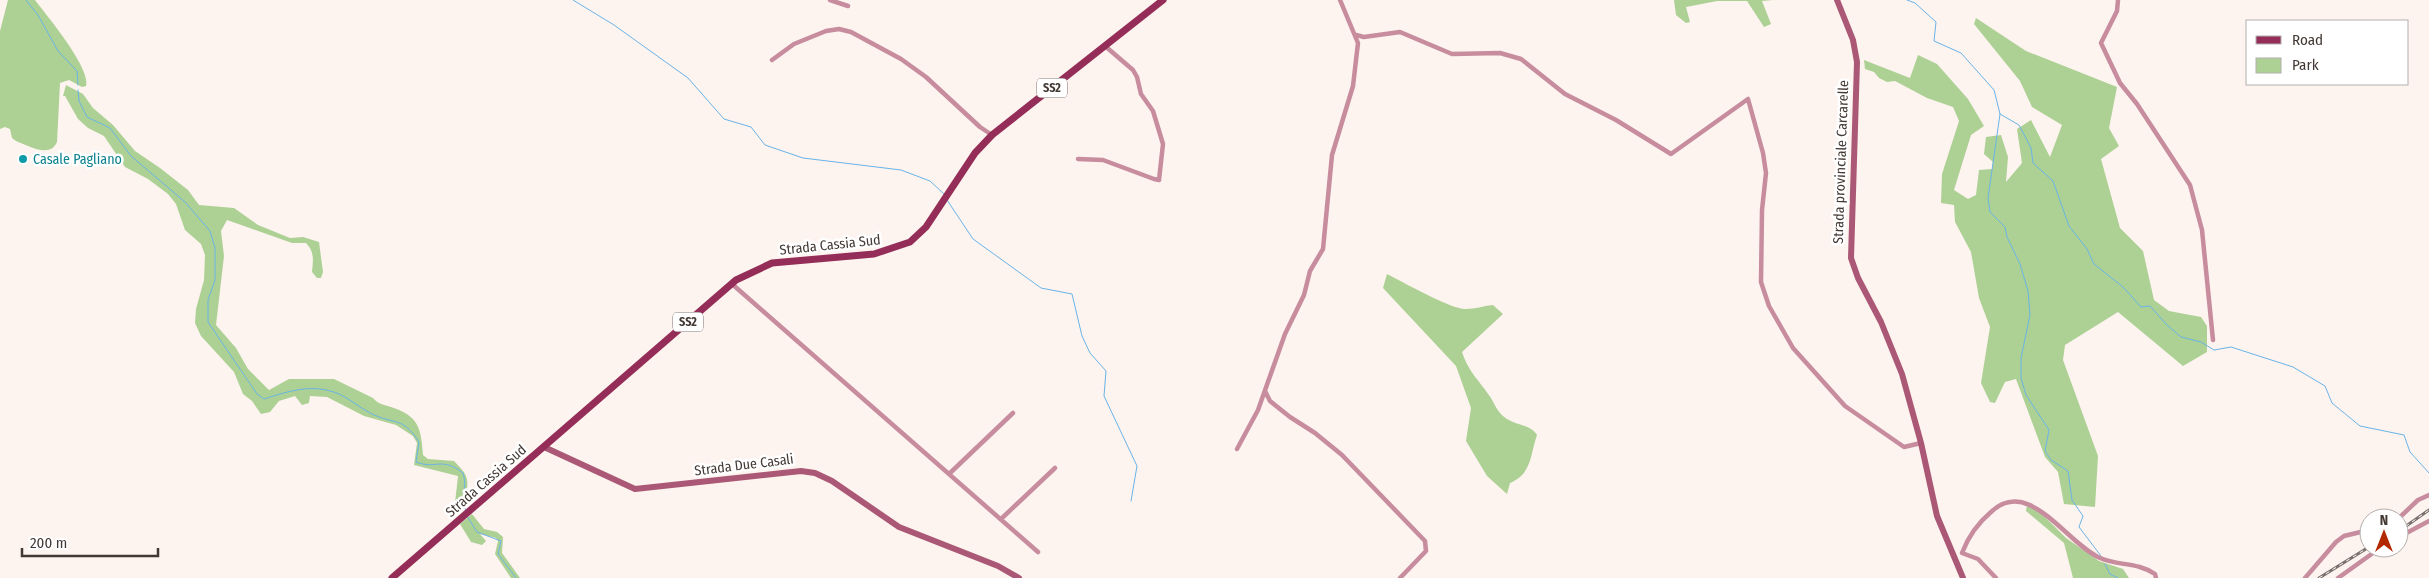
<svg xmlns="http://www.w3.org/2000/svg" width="2429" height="578" font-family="'Fira Sans Condensed',sans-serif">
<rect width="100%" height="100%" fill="#fdf3ef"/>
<path fill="#add194" d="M8 0H35C47 16 91 68 86 86L82 87 69 80 60 83 57 142C50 159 27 145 16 141L12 138 10 129 5 127 0 129V31Z
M1674 0H1773L1762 1 1771 24 1764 27 1747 1H1717L1686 7 1690 22 1686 23 1676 15Z
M1976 18 2026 51 2117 87 2109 128 2119 146 2101 159 2120 228 2143 251 2154 300 2169 311 2201 317 2207 326V352L2183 366 2118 312 2065 345 2063 360 2098 456 2095 507 2064 504 2058 472 2045 457 2016 379 2005 382 1995 403 1990 402 1981 383 1990 327 1979 298 1971 252 1955 222 1954 205 1941 203 1942 174 1959 121 1953 107 1927 98 1895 81 1887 82 1879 78 1874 72 1865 69 1864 60 1910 78 1918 55 1937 64 1968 99 1984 126 1971 135 1954 190 1968 199 1976 195 1979 170 1992 169 1993 162 1984 154 1986 137 2001 135 2008 157 2006 182 2022 163 2017 129 2031 120 2050 157 2062 125 2032 107 2020 81 1974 24Z
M66 85 83 94 93 108 113 125 135 151 160 168 188 190 199 205 234 208 258 225 290 238 303 237 319 242 323 272 321 278H317L312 272C313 261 315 252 306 243H292L227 220 221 231 224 256 216 325 236 348 248 369 269 390 289 379H334L373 398C378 404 384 405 391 407 419 416 421 428 423 455L428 459 454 461C469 476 470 480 464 500L466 503 457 512H454L458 476 414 465 417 443 413 436 396 425 364 416 327 397 310 396 309 403 302 405 295 396 279 401 270 412 261 414 252 401 243 394 234 372 201 336 195 323 196 309 204 280 205 255 201 244 185 230 176 204 168 194 148 179 125 167 104 136 88 128 78 119 65 96H63Z
M1387 274C1401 281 1452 310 1466 309 1475 309 1483 306 1493 305L1503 314 1462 352C1469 373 1479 380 1491 398 1496 407 1498 413 1507 419 1516 425 1531 425 1537 435 1530 455 1532 474 1510 483L1507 494 1487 476 1466 441 1471 408 1456 366 1383 288Z
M2027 505 2041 513 2066 538 2099 561 2123 569 2129 578H2073L2064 543 2026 511Z
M472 514 484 529 497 532 503 537 502 553 520 578H511L495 554 498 541 496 538 480 534 486 541 482 545 471 542 460 524Z"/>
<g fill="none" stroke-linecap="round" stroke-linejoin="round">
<path stroke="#6ab4e8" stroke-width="1" d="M26 0 38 15 58 51 77 71 78 85
M573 0 614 25 688 78 724 119 751 127 765 145 803 158 901 170 930 181 944 194
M1907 0 1915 3 1936 22 1934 41 1961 53 1994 90 2000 114 2019 125 2031 148 2033 163 2053 181 2069 226 2087 249 2094 264 2123 287 2141 307 2150 306 2167 325 2181 337 2201 342 2214 350 2231 347 2293 367 2325 386 2332 403 2360 426 2404 435 2410 452 2429 473
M78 90 79 101 87 117 110 128 131 156 185 202 210 231 215 248V280L208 300V322L257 394 264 399C289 391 313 383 339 394 350 399 360 408 372 414 395 425 402 416 419 442L416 462C436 470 441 456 463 473 468 488 460 496 466 512
M2000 114 1988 198 1990 212 2005 227 2007 237 2020 264 2028 291 2030 315 2021 358V378L2026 395 2049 430 2045 451 2051 460 2068 471 2072 500 2083 516 2079 527 2101 556
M947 200 973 239 1041 288 1072 294 1082 336 1090 353 1106 371 1104 396 1137 466 1131 501
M467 516 477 532 501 541 498 554 516 578
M2105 564 2110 574 2118 578"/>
<path stroke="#c78c9e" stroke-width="4.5" d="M830 0 848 6
M2118 0 2117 11 2101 43 2120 83 2137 104 2190 185 2202 230 2213 340
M1356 35 1364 37 1400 32 1452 54 1500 53 1521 59 1565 94 1616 120 1671 154 1748 99 1763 153 1766 173 1762 210 1761 282 1769 306 1793 348 1845 406 1904 447 1921 443
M772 60 794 44 826 31 839 29 851 32 901 59 926 77 980 127 992 135
M1078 159 1103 160 1154 179 1159 180 1163 144 1153 111 1141 94 1137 77 1133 70 1105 46
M732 284 1038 552
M1265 391 1270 401 1290 417 1315 433 1342 455 1425 541 1426 551 1400 578
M1237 449 1258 410 1285 334 1304 295 1310 271 1323 249 1332 155 1353 86 1358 43 1340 0
M949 474 1013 413
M2399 518 2418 500 2429 495
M1001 519 1055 468
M2399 537 2429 521
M1962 553C1968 537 1978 523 1991 512 2029 476 2066 543 2100 558 2118 566 2138 562 2155 574L2156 578
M1962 553 1978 559 1996 578
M2305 578 2336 542 2344 536 2369 530
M2338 578 2380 548"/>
<path stroke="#aa5875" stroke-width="6" d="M1837 0 1853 40 1857 62 1851 258 1858 278 1881 322 1902 374 1921 443 1937 516 1963 578
M544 447 635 489 801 471 815 473 832 481 899 527 998 566 1019 578"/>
<path stroke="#942e58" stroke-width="7" d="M392 578 736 280 772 263 874 254 910 242 926 227 975 153 992 135 1163 0"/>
<defs>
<path id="rail" d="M2399 531 2429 510
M2319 578 2369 547"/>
</defs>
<use href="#rail" stroke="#796f6b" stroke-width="3"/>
<use href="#rail" stroke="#fff" stroke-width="1" stroke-dasharray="4" stroke-linecap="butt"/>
</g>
<circle fill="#0f9aa8" stroke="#fff" stroke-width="2" cx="23" cy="159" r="5"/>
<g text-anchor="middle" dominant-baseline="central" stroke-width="5" stroke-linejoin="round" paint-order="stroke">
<g fill="#fff" stroke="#7b7471" stroke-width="1">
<rect x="1037" y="78.5" width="30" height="19" rx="4"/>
<rect x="673" y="312.5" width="30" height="19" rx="4"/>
</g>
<g font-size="12" font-weight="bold" fill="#423834">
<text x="1052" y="88">SS2</text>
<text x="688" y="322">SS2</text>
</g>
<g font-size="14" fill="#0d838f" stroke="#fff" text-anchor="start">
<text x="33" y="159">Casale Pagliano</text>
</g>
<g font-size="14" fill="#423834" stroke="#fff">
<text transform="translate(1841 162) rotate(-88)">Strada provinciale Carcarelle</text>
<text transform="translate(830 245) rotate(-6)">Strada Cassia Sud</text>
<text transform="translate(744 465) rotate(-7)">Strada Due Casali</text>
<text transform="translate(486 481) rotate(-41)">Strada Cassia Sud</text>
</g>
</g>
<rect x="2246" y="20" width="162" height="65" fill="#ffffff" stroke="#b3afae"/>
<rect x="2256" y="36" width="25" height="8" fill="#942e58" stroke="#b3afae"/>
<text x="2292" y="45" font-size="15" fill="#423834">Road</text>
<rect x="2256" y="58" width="25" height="15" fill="#add194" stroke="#b3afae"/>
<text x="2292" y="70" font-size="15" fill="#423834">Park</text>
<g transform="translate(2384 533)"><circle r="24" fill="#ffffff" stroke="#b3afae"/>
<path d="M0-4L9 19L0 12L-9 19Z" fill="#b32900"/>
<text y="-8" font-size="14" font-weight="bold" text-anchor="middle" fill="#423834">N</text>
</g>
<path d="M22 548v8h136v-8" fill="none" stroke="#423834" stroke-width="2.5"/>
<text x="30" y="548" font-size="15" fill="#423834" stroke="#ffffff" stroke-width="4" paint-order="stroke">200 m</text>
</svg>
